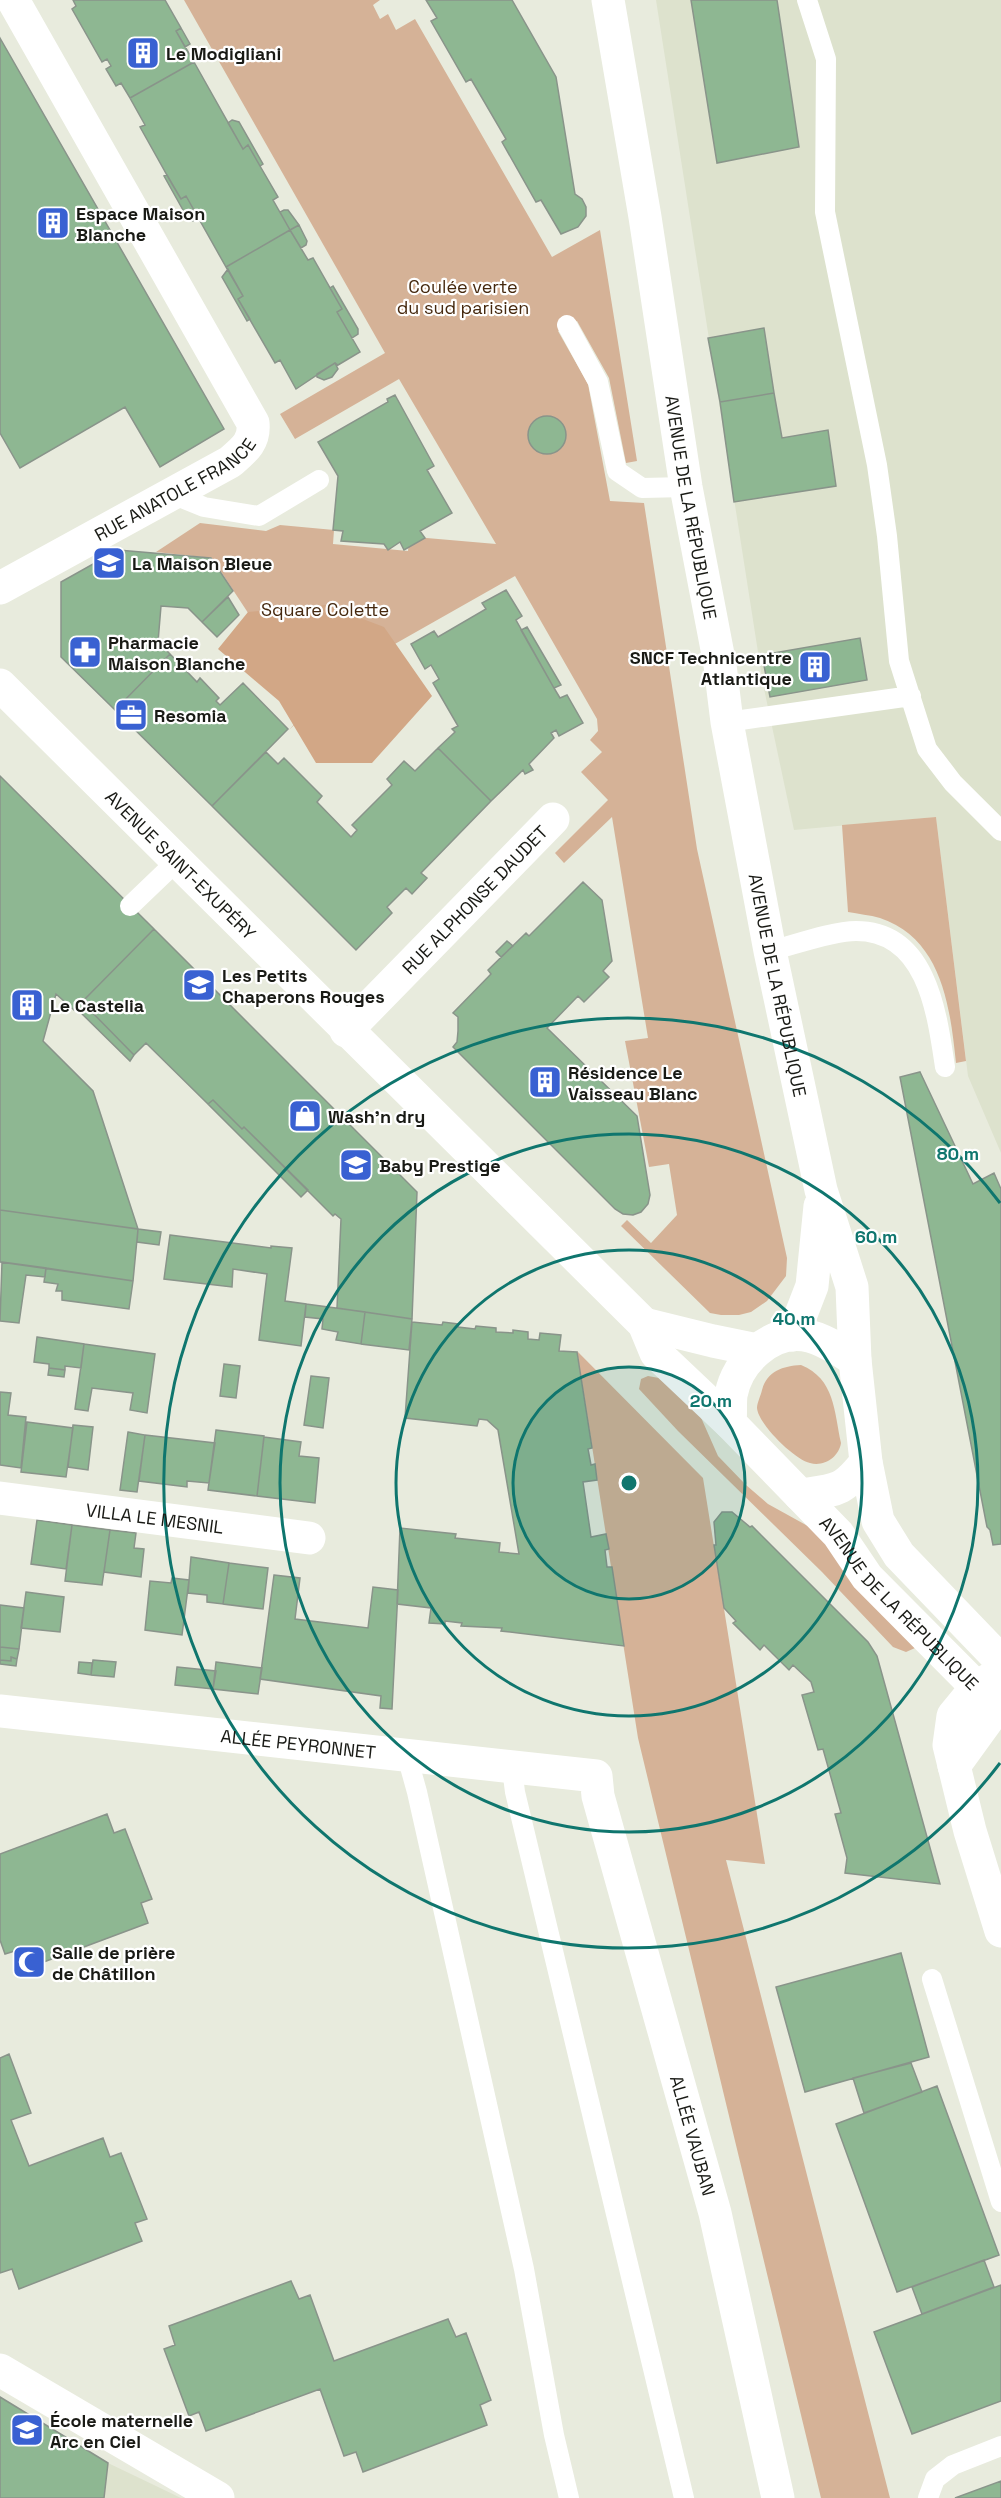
<svg xmlns="http://www.w3.org/2000/svg" width="1001" height="2498" font-family="'Space Grotesk',sans-serif">
<rect width="100%" height="100%" fill="#e8ebdd"/>
<path fill="#dde2cd" d="M656 0H1001V1153L968 1076 936 817 794 830 763 684Z
M0 2397 108 2463 181 2498H0Z"/>
<path fill="#d5b297" d="M184 0H380L373 5 380 19 388 14 396 30 415 19 552 257 600 230 637 461 626 463 609 378 577 321 558 331 588 384 610 501 644 503 697 849 787 1258 786 1276 767 1301 751 1312 739 1315H721L710 1313 621 1226 627 1220 651 1243 677 1215 669 1164 649 1167 625 1041 648 1038 612 817 564 863 555 853 608 800 581 772 602 752 590 740 598 731 597 719 515 576 356 666 289 730 310 707 212 558 156 552 200 523 266 531 280 525 334 530 333 544 408 551 409 541 415 537 496 544 399 379 295 439 280 414 385 353Z
M936 817 966 1061 956 1063C950 1006 942 939 880 918 870 915 858 914 848 912L842 825Z
M577 1351 703 1478 765 1864 726 1860 890 2498H821L638 1738Z
M801 1365C835 1379 834 1411 841 1443 839 1457 824 1467 810 1463 795 1460 758 1424 757 1408 757 1403 761 1395 762 1390 767 1371 783 1366 801 1365Z
M648 1376 659 1378 699 1413 718 1456 746 1485 768 1504 815 1530 915 1648 906 1652 893 1647 822 1572 678 1431 639 1389 641 1379Z"/>
<path fill="#d2a786" d="M326 605 384 627 432 696 372 763H316L279 701 218 649 248 612Z"/>
<path fill="#8eb792" stroke="#89948a" stroke-width="1.5" d="M73 0H165L181 28 176 31 194 62 130 98 121 83 116 86 106 69 111 66 107 59 102 62 72 9 76 6Z
M426 0H512L556 77 575 194 582 199 586 207V216L578 227 561 234 541 200 536 202 502 142 506 139 471 79 466 82 431 21 437 18Z
M691 0H777L799 147 717 163Z
M181 28 190 44 185 47 176 31Z
M0 38 224 429 160 467 125 407 20 468 0 433Z
M194 62 243 149 248 145 260 166 278 197 273 200 290 230 226 267 186 196 181 199 172 184 140 127 145 125 130 98Z
M232 120 239 122 263 164 260 166 248 145 243 149 228 123Z
M167 175 181 199 186 196 199 219 193 221 188 219 164 176Z
M284 210H288L299 225 290 230 280 212Z
M299 225 307 241 306 245 301 248 290 230Z
M290 230 308 260 313 258 342 309 337 312 360 352 338 365 335 363 296 389 280 360 275 363 238 299 243 296 226 267Z
M228 269 243 296 238 299 250 319 247 321 222 277Z
M333 286 358 329V334L352 338 337 312 342 309 330 288Z
M764 328 774 393 720 402 708 338Z
M335 363 338 369 332 377 324 380 317 377V374Z
M774 393 782 438 828 430 836 486 734 502 720 402Z
M395 395 433 464 434 466 427 470 452 513 420 531 425 538 404 550 400 542 388 550 384 544 341 541 343 531 333 530 338 476 318 442 388 402 387 399Z
M528 435a19 19 0 1 1 38 0a19 19 0 1 1-38 0Z
M118 550 211 558 233 591 202 622 188 608 161 606 158 642 170 654 115 710 61 657V582Z
M506 590 522 616 516 620 554 688 560 698 567 695 583 723 559 736 556 730 551 733 554 738 529 764 533 770 525 774 523 770 491 801 438 748 455 732 452 729 458 726 433 683 439 679 431 665 425 669 411 644 434 631 438 637 486 609 482 603Z
M228 597 239 615 217 637 202 622Z
M527 627 561 685 554 688 521 630Z
M860 638 867 680 770 697 762 655Z
M170 654 197 682 200 678 219 698 216 701 220 705 243 683 288 729 212 806 115 710Z
M438 748 491 801 421 873 427 878 412 894 406 888 387 907 392 913 356 950 212 806 266 752 278 764 284 758 322 796 317 802 351 837 357 830 352 825 392 785 387 779 404 761 415 771Z
M0 776 154 929 74 1010 56 994 43 1041 93 1091 138 1229 0 1210Z
M583 882 602 900 612 961 603 971 609 977 584 1002 578 996 547 1028 637 1116 650 1195 648 1204 641 1212 633 1215 623 1214 615 1209 453 1047 457 1042 458 1031V1017L453 1013 491 974 488 970 526 933 529 936Z
M154 929 417 1192 412 1319 337 1308 341 1219 335 1214 333 1216 244 1127 242 1129 213 1100 208 1104 146 1043 134 1055 82 1002Z
M507 941 513 946 501 957 496 952Z
M82 1002 134 1055 130 1061 76 1008Z
M920 1072 973 1184 994 1173 1001 1189V1544L993 1545 990 1530 987 1527 900 1077Z
M213 1100 242 1129 244 1127 308 1190 301 1197 208 1104Z
M0 1210 138 1229 133 1281 0 1262Z
M138 1229 161 1232 159 1245 137 1242Z
M170 1235 271 1248V1246L292 1248 285 1301 306 1304 301 1346 259 1340 267 1274 233 1269 232 1287 164 1279Z
M2 1262 46 1268 45 1277 26 1275 19 1323 0 1321Z
M46 1268 133 1281 129 1309 62 1300V1291H56L58 1284 44 1282Z
M306 1304 365 1312 361 1344 336 1340 338 1332 322 1329 323 1319 305 1317Z
M365 1312 412 1319 409 1350 361 1344Z
M412 1322 442 1325 443 1322 458 1324V1327L475 1329 476 1326 496 1328V1332L513 1333V1330L528 1332V1339L539 1340 540 1333 561 1335 559 1351 577 1352 592 1448 588 1449 591 1465 595 1464 597 1480 583 1482 591 1537 606 1534 609 1549 605 1550 607 1567H612L624 1646 501 1631 502 1628 461 1626 462 1623 445 1621V1624L429 1623 431 1608 397 1604 400 1528 456 1534 455 1538 500 1543 499 1552 519 1554 498 1430 487 1420 479 1419 477 1426 405 1418Z
M37 1337 84 1344 81 1368 65 1366V1370L49 1368V1364L34 1362Z
M84 1344 155 1354 147 1413 130 1410 133 1393 92 1388 88 1411 75 1409Z
M224 1364 240 1366 236 1398 220 1396Z
M49 1368 65 1370 64 1377 48 1375Z
M311 1376 329 1378 323 1428 304 1425Z
M0 1392 11 1393 8 1415 26 1417 21 1468 0 1465Z
M27 1422 73 1428 66 1477 21 1472Z
M73 1425 93 1427 88 1470 68 1467Z
M216 1430 264 1436 257 1496 208 1490Z
M128 1432 145 1435 137 1492 120 1490Z
M145 1435 215 1443 209 1483 187 1481V1487L139 1481Z
M264 1437 301 1442 299 1456 319 1458 315 1503 257 1496Z
M722 1512H732L750 1527 752 1526 868 1642 877 1656 940 1884 845 1873 847 1858 835 1814 841 1813 823 1749 818 1750 802 1695 814 1692 811 1682 793 1665 789 1670 764 1645 760 1650 733 1623 736 1621 724 1608 714 1545H716L714 1522Z
M37 1520 72 1525 66 1569 31 1564Z
M72 1525 110 1530 102 1585 65 1581Z
M110 1530 136 1533 134 1548 144 1549 141 1577 104 1572Z
M191 1557 229 1563 223 1604 207 1602V1595L188 1593Z
M229 1563 268 1568 263 1609 223 1604Z
M274 1575 300 1578 295 1619 368 1628 373 1587 398 1590 392 1709 380 1708 381 1696 260 1679Z
M172 1578 189 1580 182 1635 145 1630 150 1581 171 1583Z
M26 1592 64 1597 60 1632 21 1628Z
M0 1605 24 1608 19 1649 0 1647Z
M0 1647 19 1649 17 1659 11 1657V1661L0 1660Z
M11 1657 17 1659 16 1666 0 1664V1660L11 1661Z
M93 1660 116 1662 114 1677 91 1675Z
M79 1662 92 1663 91 1675 78 1673Z
M216 1662 262 1668 258 1694 213 1689Z
M177 1667 216 1671 213 1689 175 1685Z
M107 1814 114 1833 125 1829 152 1899 141 1903 148 1923 25 1969 18 1950 5 1954 0 1940V1854Z
M901 1953 929 2057 805 2092 776 1987Z
M9 2054 31 2113 11 2120 29 2166 103 2138 110 2157 121 2153 147 2219 135 2223 142 2241 19 2289 12 2269 0 2273V2058Z
M911 2063 922 2092 864 2113 853 2078Z
M937 2086 999 2255 897 2292 836 2124Z
M984 2260 994 2287 922 2314 912 2287Z
M291 2281 299 2299 310 2295 334 2361 448 2319 456 2337 466 2333 491 2400 480 2405 487 2425 363 2472 356 2452 344 2456 320 2389 206 2431 199 2412 189 2416 164 2349 175 2345 169 2326Z
M1001 2285V2401L912 2434 874 2332Z
M0 2397 108 2463 104 2498H0Z
M1001 2481V2498H955Z"/>
<g fill="none" stroke-linecap="round" stroke-linejoin="round">
<path stroke="#fff" stroke-width="20" d="M807 0 826 59 825 212 877 465 887 536 899 661 927 749 953 783 1001 831
M567 325 598 382 617 471 642 488 686 487
M172 494 204 507 259 516 319 480
M727 722 911 696
M130 906 177 861
M770 951C794 945 832 931 856 931 927 931 937 1013 945 1067
M407 1756 417 1792 524 2269 554 2435 569 2498
M512 1768 515 1792 684 2498
M932 1979 1001 2202
M928 2498 935 2479 953 2465 1001 2446"/>
<g stroke="#fff" stroke-width="33">
<path id="s1" d="M0 588 230 462C244 450 255 442 253 423L13 0"/>
<path id="s2" d="M346 1031 553 819"/>
<path id="s3" d="M0 1498 309 1538"/>
<path d="M1001 1672 976 1688 953 1716 949 1745 970 1831 1001 1931"/>
<path id="s4" d="M0 1711 596 1776 598 1796 715 2213 778 2498"/>
<path d="M954 1766 996 1708 1001 1690"/>
<path d="M0 2370 218 2498"/>
</g>
<g stroke="#fff" stroke-width="33">
<path id="s5" d="M0 685 644 1324 656 1353 730 1423"/>
<path d="M644 1324 713 1341 757 1350"/>
</g>
<g stroke="#fff" stroke-width="33">
<path id="s6" d="M608 0 645 217 686 487 720 665 727 722 770 951 821 1190 852 1287 855 1360 866 1462 878 1521 899 1555 1001 1661"/>
<path d="M793 1335 812 1286 820 1206"/>
<path id="s7" d="M855 1360C840 1350 822 1338 804 1335 770 1330 737 1362 731 1395 730 1404 731 1414 730 1423L838 1534 867 1577 1001 1712"/>
<path d="M800 1495C837 1490 842 1492 866 1462"/>
</g>
</g>
<circle cx="629" cy="1483" r="116" fill="#0f766e" fill-opacity=".12"/>
<g fill="none" stroke="#0f766e" stroke-width="3">
<circle cx="629" cy="1483" r="116"/>
<circle cx="629" cy="1483" r="233"/>
<circle cx="629" cy="1483" r="349"/>
<path d="M1000 1763A465 465 0 1 1 1000 1203"/>
</g>
<defs>
<symbol id="building-square" viewBox="-11 -11 22 22"><rect x="-9" y="-9" width="18" height="18" rx="4" fill="#3961d2" stroke="#fff"/><path d="M-4-6H4V6H1V3H-1V6H-4ZM-2.5-4.3h1.7v1.8h-1.7ZM.8-4.3h1.7v1.8H.8ZM-2.5-1h1.7V.8h-1.7ZM.8-1h1.7V.8H.8Z" fill="#fff"/></symbol>
<symbol id="school-square" viewBox="-11 -11 22 22"><rect x="-9" y="-9" width="18" height="18" rx="4" fill="#3961d2" stroke="#fff"/><path d="M0-5L7-2L0 1L-7-2ZM-4 1L0 2.5L4 1V4Q0 6-4 4Z" fill="#fff"/></symbol>
<symbol id="pharmacy-square" viewBox="-11 -11 22 22"><rect x="-9" y="-9" width="18" height="18" rx="4" fill="#3961d2" stroke="#fff"/><path d="M-2-6h4v4h4v4h-4v4h-4v-4h-4v-4h4Z" fill="#fff"/></symbol>
<symbol id="office-square" viewBox="-11 -11 22 22"><rect x="-9" y="-9" width="18" height="18" rx="4" fill="#3961d2" stroke="#fff"/><path d="M-6-3h4V-5.5h4V-3h4V5H-6ZM-1-4.5V-3h2v-1.5ZM-6 0V1H6V0Z" fill="#fff"/></symbol>
<symbol id="shop-square" viewBox="-11 -11 22 22"><rect x="-9" y="-9" width="18" height="18" rx="4" fill="#3961d2" stroke="#fff"/><path d="M-5-2.5h2.3a2.7 3.5 0 0 1 5.4 0H5L5.5 6h-11ZM-1.5-2.5h3a1.5 2.3 0 0 0-3 0Z" fill="#fff"/></symbol>
<symbol id="mosque-square" viewBox="-11 -11 22 22"><rect x="-9" y="-9" width="18" height="18" rx="4" fill="#3961d2" stroke="#fff"/><path d="M3.5-4.9A6 6 0 1 0 3.5 4.9A5 5 0 1 1 3.5-4.9Z" fill="#fff"/></symbol>
</defs>
<g fill-rule="evenodd">
<use href="#building-square" x="124" y="34" width="38" height="38"/>
<use href="#building-square" x="34" y="204" width="38" height="38"/>
<use href="#school-square" x="90" y="544" width="38" height="38"/>
<use href="#pharmacy-square" x="66" y="633" width="38" height="38"/>
<use href="#building-square" x="796" y="648" width="38" height="38"/>
<use href="#office-square" x="112" y="696" width="38" height="38"/>
<use href="#school-square" x="180" y="966" width="38" height="38"/>
<use href="#building-square" x="8" y="986" width="38" height="38"/>
<use href="#building-square" x="526" y="1063" width="38" height="38"/>
<use href="#shop-square" x="286" y="1097" width="38" height="38"/>
<use href="#school-square" x="337" y="1146" width="38" height="38"/>
<use href="#mosque-square" x="10" y="1943" width="38" height="38"/>
<use href="#school-square" x="8" y="2411" width="38" height="38"/>
</g>
<g text-anchor="middle" dominant-baseline="central" stroke-width="4.5" stroke-linejoin="round" paint-order="stroke">
<g font-size="18" font-weight="bold" fill="#191a15" stroke="#fff" text-anchor="start">
<text x="166" y="53">Le Modigliani</text>
<text x="76" y="213">Espace Maison<tspan x="76" dy="21">Blanche</tspan></text>
<text x="132" y="563">La Maison Bleue</text>
<text x="108" y="642">Pharmacie<tspan x="108" dy="21">Maison Blanche</tspan></text>
<text x="792" y="657" text-anchor="end">SNCF Technicentre<tspan x="792" dy="21">Atlantique</tspan></text>
<text x="154" y="715">Resomia</text>
<text x="222" y="975">Les Petits<tspan x="222" dy="21">Chaperons Rouges</tspan></text>
<text x="50" y="1005">Le Castelia</text>
<text x="568" y="1072">Résidence Le<tspan x="568" dy="21">Vaisseau Blanc</tspan></text>
<text x="328" y="1116">Wash'n dry</text>
<text x="379" y="1165">Baby Prestige</text>
<text x="52" y="1952">Salle de prière<tspan x="52" dy="21">de Châtillon</tspan></text>
<text x="50" y="2420">École maternelle<tspan x="50" dy="21">Arc en Ciel</tspan></text>
</g>
<g font-size="18" fill="#45280e" stroke="#fff">
<text x="463" y="286">Coulée verte<tspan x="463" dy="21">du sud parisien</tspan></text>
<text x="325" y="609">Square Colette</text>
</g>
<g font-size="18" fill="#191a15" stroke="#fff">
<text stroke="none"><textPath href="#s1" startOffset="201">RUE ANATOLE FRANCE</textPath></text>
<text stroke="none"><textPath href="#s6" startOffset="514">AVENUE DE LA RÉPUBLIQUE</textPath></text>
<text stroke="none"><textPath href="#s5" startOffset="255">AVENUE SAINT-EXUPÉRY</textPath></text>
<text stroke="none"><textPath href="#s2" startOffset="184">RUE ALPHONSE DAUDET</textPath></text>
<text stroke="none"><textPath href="#s6" startOffset="1000">AVENUE DE LA RÉPUBLIQUE</textPath></text>
<text stroke="none"><textPath href="#s3" startOffset="156">VILLA LE MESNIL</textPath></text>
<text stroke="none"><textPath href="#s7" startOffset="436">AVENUE DE LA RÉPUBLIQUE</textPath></text>
<text stroke="none"><textPath href="#s4" startOffset="300">ALLÉE PEYRONNET</textPath></text>
<text stroke="none"><textPath href="#s4" startOffset="972">ALLÉE VAUBAN</textPath></text>
</g>
</g>
<circle cx="629" cy="1483" r="9" fill="#0f766e" stroke="#fff" stroke-width="3"/>
<g font-size="18" text-anchor="middle" font-weight="bold" fill="#0f766e" stroke="#fff" stroke-width="4.5" stroke-linejoin="round" paint-order="stroke">
<text x="958" y="1160">80 m</text>
<text x="876" y="1243">60 m</text>
<text x="794" y="1325">40 m</text>
<text x="711" y="1407">20 m</text>
</g>
</svg>
